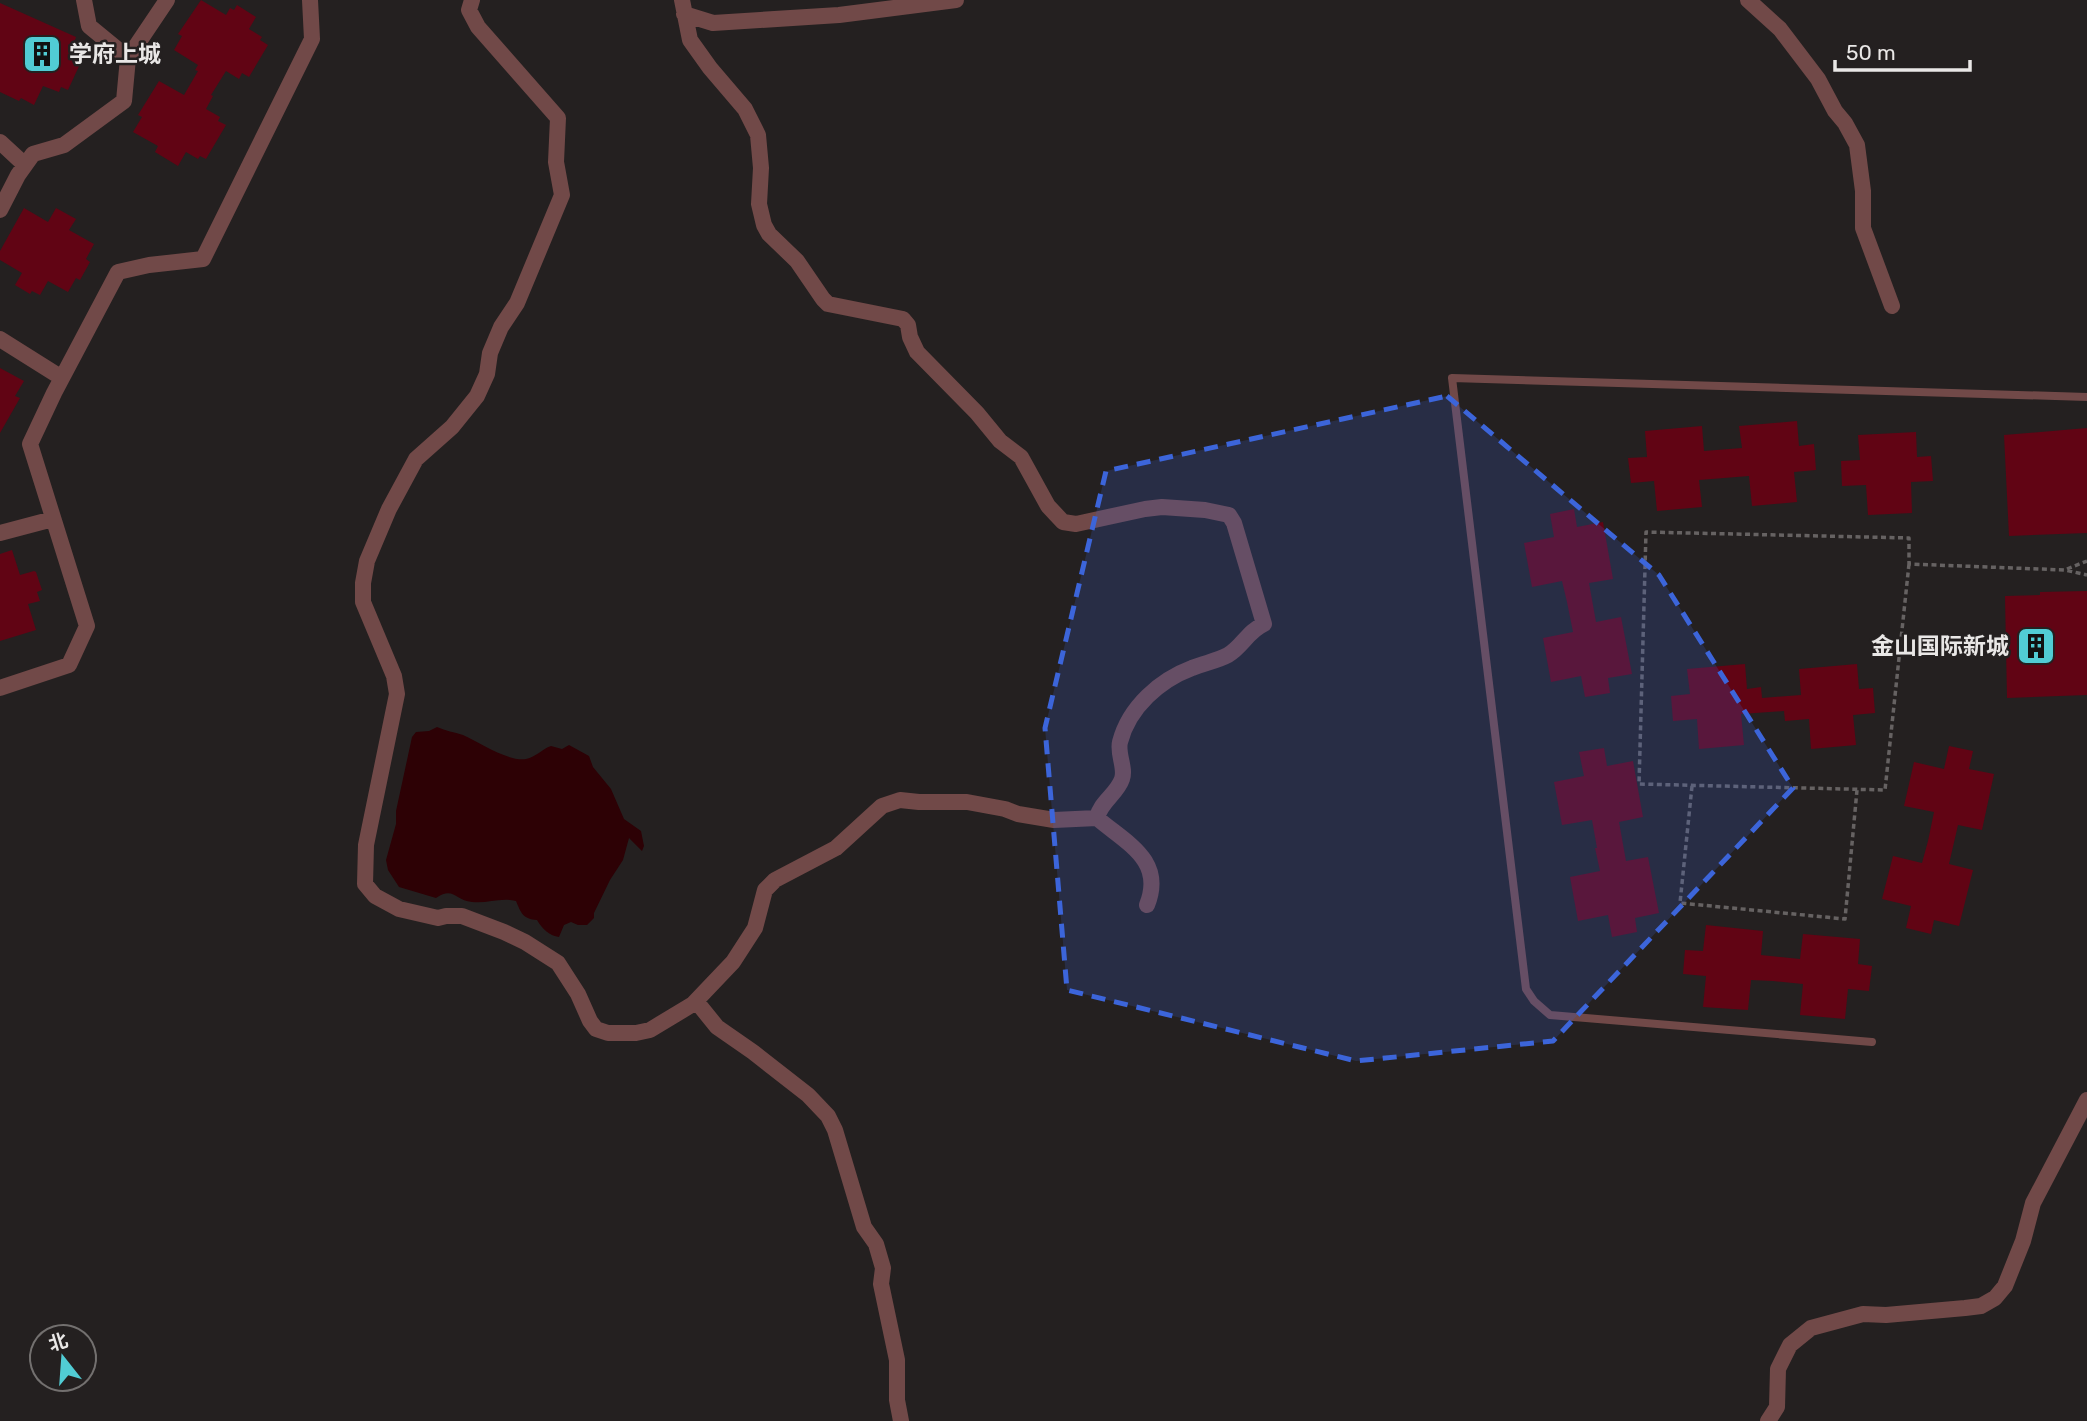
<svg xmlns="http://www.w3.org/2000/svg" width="2087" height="1421" font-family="Rubik,'Noto Sans SC',sans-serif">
<rect width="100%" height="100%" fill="#242020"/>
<path fill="#2d0105" d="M437 727C446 731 454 732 463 735 479 742 508 762 526 759 536 757 542 749 551 746L562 749 569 745 589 756 593 767 611 789 624 819 641 831 644 846 642 851 629 838 623 860 610 880 594 913V918L587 925H578L571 922 564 925 559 937C550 936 542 929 537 920 523 919 521 913 516 901 500 897 487 904 472 902 455 901 454 886 436 898L399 887 388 870 386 860 396 824V811L412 737 416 732 429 731Z"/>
<path fill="#610414" d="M201 0 226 15 230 8 234 10 237 5 256 17 249 29 262 37 260 40 268 45 249 77 242 73 239 79 226 71 211 95 213 96 206 109 220 117 218 121 226 125 206 159 200 156 198 159 186 152 178 166 155 152 158 146 133 132 142 117 138 115 159 81 184 95 198 71 195 70 198 65 174 50 182 36 178 34Z
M0 3 76 37 75 40 80 43 78 47 86 51 68 90 61 87 59 92 43 86 34 105 21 98 19 101 0 92Z
M24 208 48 222 56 208 76 219 69 230 94 244 86 259 90 262 80 280 76 278 68 292 48 281 40 295 32 291 30 294 15 285 22 273 0 260V251Z
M0 368 24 381 15 396 20 398 0 433Z
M1797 421 1799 446 1814 444 1816 470 1794 472 1797 502 1752 506 1749 476 1699 480 1702 507 1657 511 1654 481 1631 483 1628 458 1647 457 1645 431 1702 426 1704 451 1742 448 1739 426Z
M2087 428V533L2009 536 2004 435Z
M1916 432 1917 457 1931 456 1933 481 1911 482 1912 513 1868 515 1866 485 1842 486 1841 461 1860 460 1858 435Z
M1574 509 1577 527 1603 522 1613 579 1589 583 1596 622 1621 617 1632 674 1608 678 1610 693 1585 697 1581 676 1551 682 1543 638 1573 632 1567 602 1562 581 1532 587 1524 543 1554 537 1550 514Z
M12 550 20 575 34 571 36 572 42 590 37 592 40 601 28 604 36 630 0 641V554Z
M2087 591V695L2007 698 2005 596 2040 595V592Z
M1745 664 1747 689 1761 687 1762 698 1801 695 1799 669 1857 664 1859 689 1873 688 1875 713 1853 715 1856 745 1811 749 1809 719 1785 721 1784 711 1741 714 1744 745 1699 749 1697 719 1673 721 1671 696 1690 694 1687 669Z
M1949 746 1973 751 1969 769 1994 774 1982 830 1958 825 1949 864 1973 870 1959 926 1934 920 1931 934 1906 928 1911 906 1882 899 1893 856 1922 863 1928 841 1934 812 1904 806 1914 762 1944 769Z
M1604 748 1607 766 1633 761 1643 817 1619 822 1626 861 1648 857 1659 913 1635 918 1637 932 1612 937 1608 915 1578 921 1570 877 1600 871 1595 848H1597L1592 820 1562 825 1554 782 1584 776 1579 752Z
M1706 925 1763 931 1761 955 1800 959 1803 934 1860 939 1858 964 1872 966 1869 991 1848 989 1845 1019 1800 1015 1803 984 1773 981 1751 980 1748 1010 1703 1007 1706 976 1683 974 1685 950 1703 951Z"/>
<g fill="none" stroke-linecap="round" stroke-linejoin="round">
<path stroke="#666262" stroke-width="3.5" stroke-dasharray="5 3.5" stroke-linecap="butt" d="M1909 564 1885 790 1639 784 1646 532 1909 538V564L2065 570 2087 575
M2067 569 2087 561
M1692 786 1680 903 1845 919 1857 790"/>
<path stroke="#714948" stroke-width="8" d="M1872 1042 1550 1015 1534 1001 1526 989 1452 378 2087 397"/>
<path stroke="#714948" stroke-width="16" d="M472 0 469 10 478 27 558 118 556 162 562 195 517 303 501 327 490 353 487 374 477 396 452 427 416 459 389 509 367 561 363 583V602L394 676 397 694 366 845 365 884 375 896 399 909 438 918 446 916H462L504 932 525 942 558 963 578 994 590 1021 596 1029 608 1033H636L650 1030 693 1004 733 962 755 928 765 890 775 880 836 848 882 806 900 800 919 802H967L1005 809 1018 814 1054 820 1097 818
M682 0 690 40 710 68 745 109 758 135 761 168 759 204 764 225 769 234 797 261 823 299 828 304 903 319 908 325 910 337 917 352 977 413 1000 441 1021 457 1048 506 1063 522 1076 524 1145 509 1162 507 1205 510 1229 515 1234 523 1264 624C1248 631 1242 647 1228 655 1217 661 1204 663 1192 668 1160 680 1129 707 1120 742 1117 754 1126 768 1122 779 1117 794 1100 802 1097 818 1126 843 1165 860 1147 905
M1748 0 1780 29 1818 79 1835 111 1845 123 1857 145 1863 191V228L1892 306
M684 14 713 23 839 15 956 0
M128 58 167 0
M0 142 25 165
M0 210 18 175 33 154 64 145 124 101 128 58 89 26 84 0
M0 339 62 378
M0 533 53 519
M0 688 69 665 87 626 30 444 54 393 118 272 149 265 203 259 312 39 310 0
M696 1001 717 1027 753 1052 808 1095 828 1116 835 1130 864 1227 876 1244 883 1268 881 1284 897 1360V1400L901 1421
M1768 1421 1777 1407 1778 1369 1790 1345 1811 1328 1863 1314 1886 1315 1965 1308 1981 1306 1995 1298 2005 1286 2023 1241 2033 1203 2087 1100"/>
</g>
<path fill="#3c65da" fill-opacity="0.2" stroke="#3c65da" stroke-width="5" stroke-dasharray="14 9" stroke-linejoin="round" d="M1447 396 1659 575 1793 788 1553 1041 1356 1061 1067 990 1045 728 1106 471Z"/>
<defs>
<symbol id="building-square" viewBox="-11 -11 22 22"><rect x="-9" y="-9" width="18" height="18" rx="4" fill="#51ccd4" stroke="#242020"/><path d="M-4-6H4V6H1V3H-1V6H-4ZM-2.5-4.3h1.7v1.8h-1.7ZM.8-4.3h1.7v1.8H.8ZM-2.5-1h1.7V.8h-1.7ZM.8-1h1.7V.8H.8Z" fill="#111"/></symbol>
</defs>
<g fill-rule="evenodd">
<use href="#building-square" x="20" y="32" width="44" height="44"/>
<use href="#building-square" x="2014" y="624" width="44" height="44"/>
</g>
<g text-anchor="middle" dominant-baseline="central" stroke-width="5" stroke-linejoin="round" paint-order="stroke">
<g font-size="23" font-weight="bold" fill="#e9e7e6" stroke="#242020" text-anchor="start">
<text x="69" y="54">学府上城</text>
<text x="2009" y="646" text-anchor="end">金山国际新城</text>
</g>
</g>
<g transform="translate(63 1358) rotate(343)"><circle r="33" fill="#242020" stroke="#73706f" stroke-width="2"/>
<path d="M0-5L12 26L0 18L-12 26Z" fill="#51ccd4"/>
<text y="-10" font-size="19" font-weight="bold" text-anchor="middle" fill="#e9e7e6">北</text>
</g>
<path d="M1835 60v10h135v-10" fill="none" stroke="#e9e7e6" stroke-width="3.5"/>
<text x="1846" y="60" font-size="21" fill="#e9e7e6" stroke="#242020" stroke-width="5" paint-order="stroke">50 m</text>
</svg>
